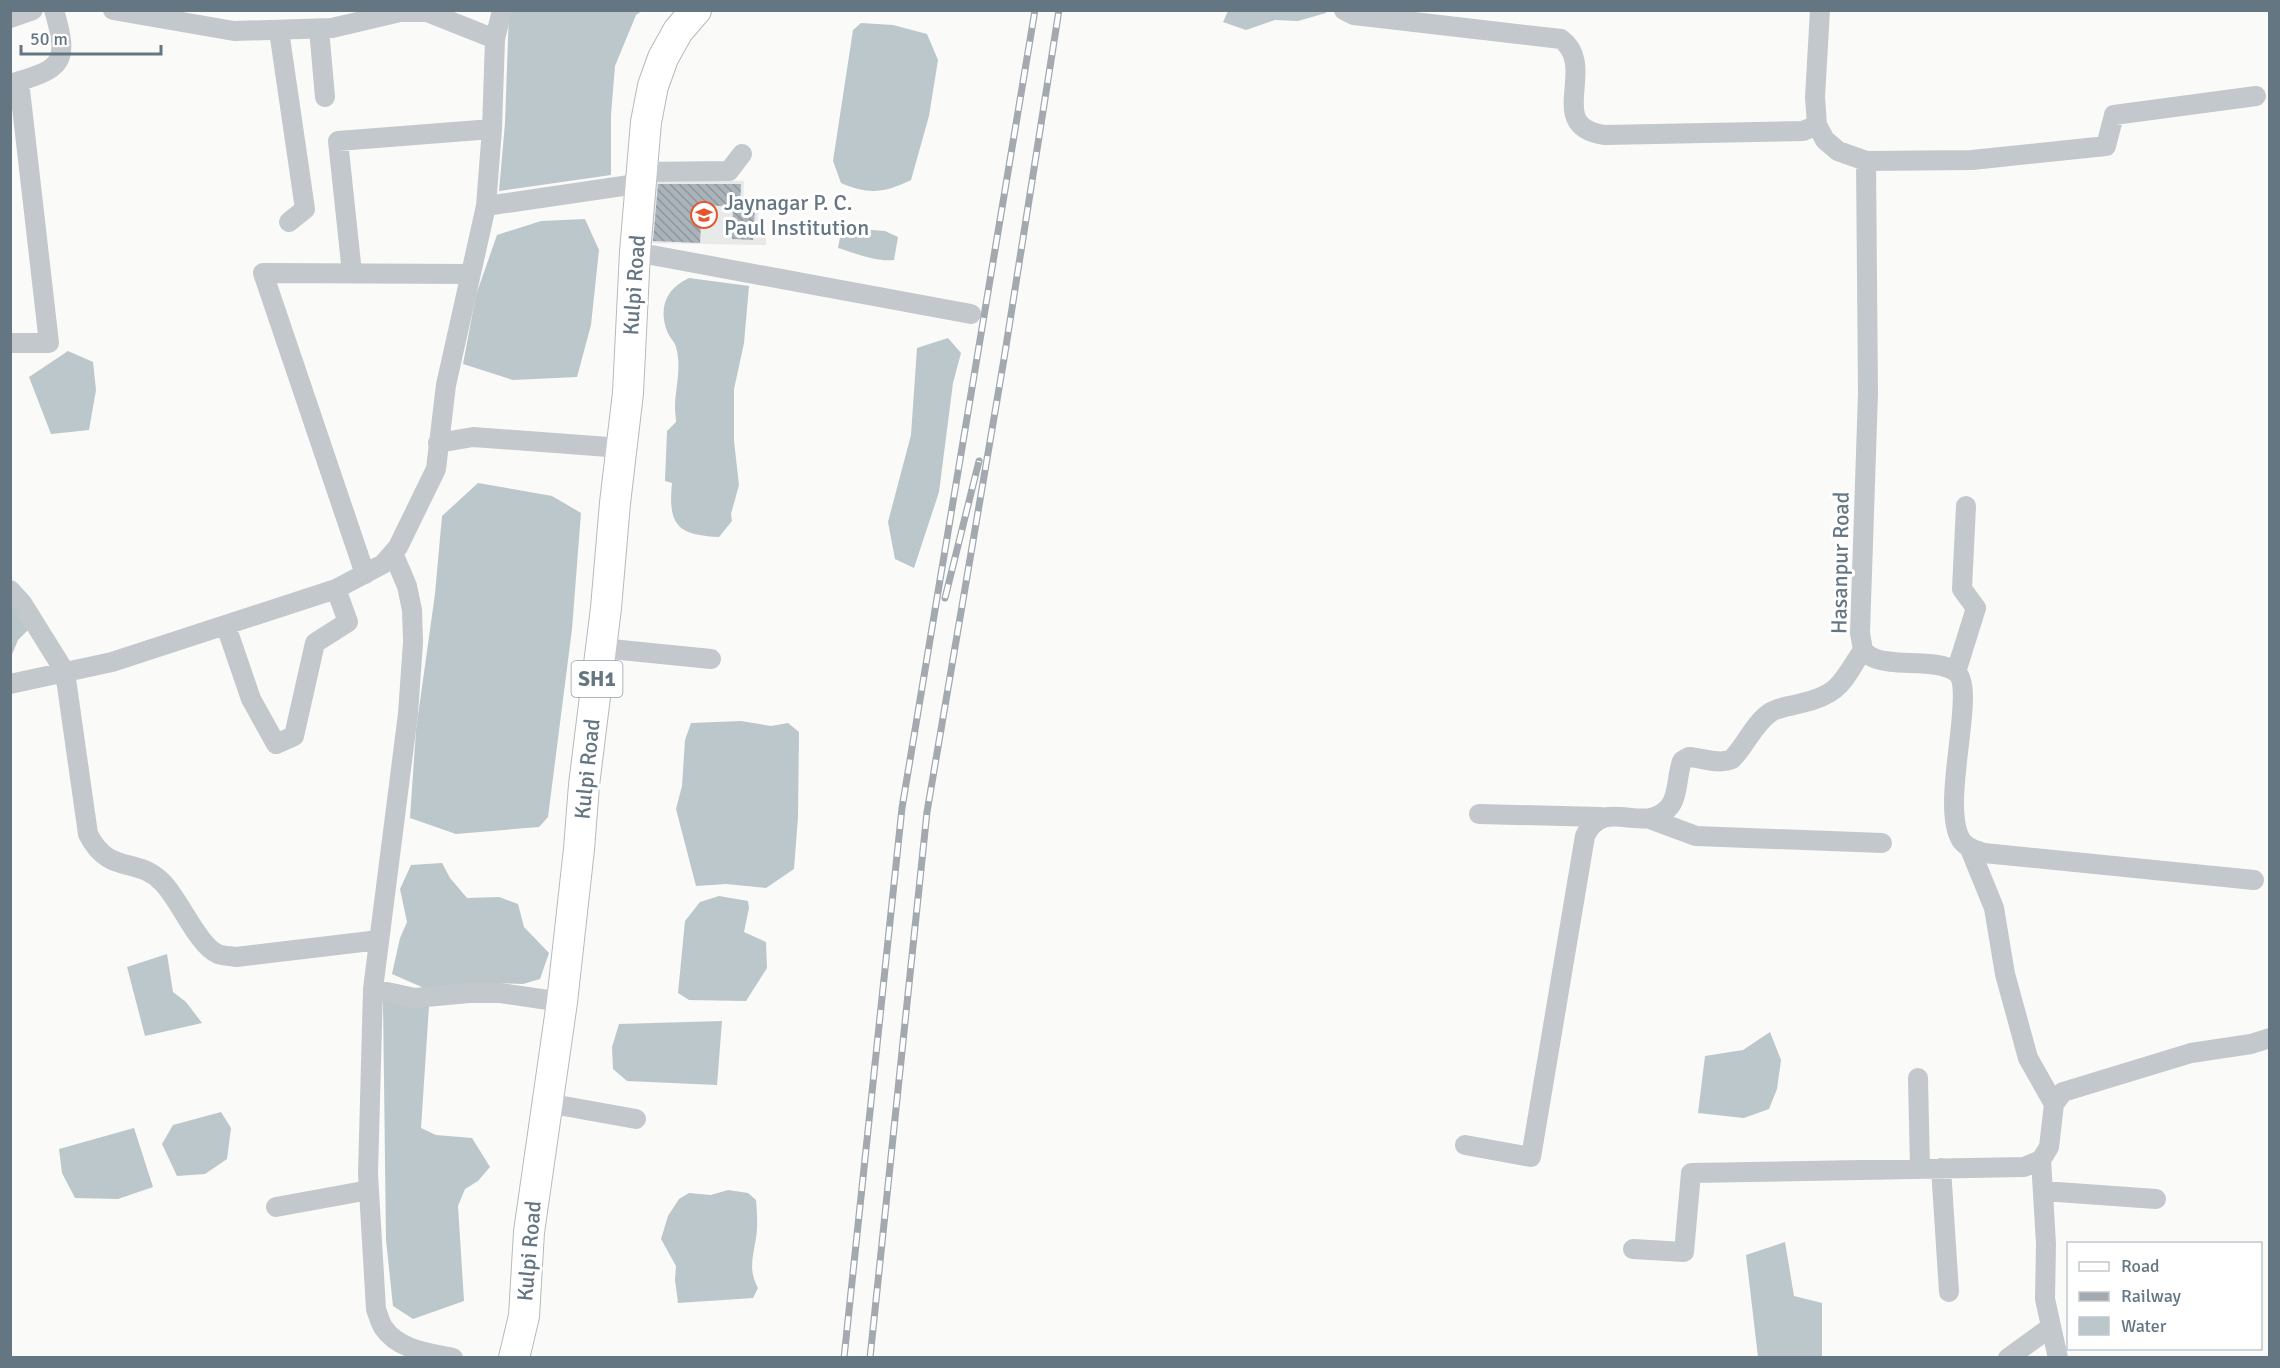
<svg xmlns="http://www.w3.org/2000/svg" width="2280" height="1368" font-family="Signika,sans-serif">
<defs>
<pattern id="building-back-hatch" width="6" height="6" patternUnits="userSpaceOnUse" patternTransform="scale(1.5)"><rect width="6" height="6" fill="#aab3b9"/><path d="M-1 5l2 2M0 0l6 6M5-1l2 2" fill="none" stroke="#8e969c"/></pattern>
</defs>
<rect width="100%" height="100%" fill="#fafaf8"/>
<path fill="#e8e9e9" d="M651 179 744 181 743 205H759L758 225 766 226V245L650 243Z"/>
<path fill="#bbc7cb" d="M509 11H642L636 15 615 66 611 115V175L499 191 505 123Z
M1228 11V10L1326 11V13L1298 21 1275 20 1246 30 1223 22Z
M861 23 893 25 927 34 938 60 929 116 911 180C884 193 869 195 841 183L833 161 853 30Z
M585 219 599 250 591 325 577 377 513 380 463 364 476 295 497 235 541 221Z
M859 229 885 231 898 237 894 260C877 262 854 253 838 248L841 232Z
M689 278 749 286 744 343 734 389V441L739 485 731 514 732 521 719 537C677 535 668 525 672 483L665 481 667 431 676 422C676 417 675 413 675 408 675 388 682 368 676 347 675 342 669 337 667 331 658 307 667 288 689 278Z
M948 338 961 353 953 383 939 492 914 568 895 559 888 522 911 435 917 348Z
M68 351 93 362 96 390 89 430 51 434 29 377Z
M478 483 552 496 581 513 572 629 548 817 539 827 456 834 410 818 416 730 435 594 442 516Z
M11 598 31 627 18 640 11 657Z
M741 721 771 726 788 723 799 732 798 817 794 869 766 888 726 884 696 886 676 809 682 786 685 740 691 723Z
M442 863 450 878 467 898 499 897 518 904 524 927 549 953 540 979 523 984 491 983 424 988 392 974 400 938 407 922 400 889 411 865Z
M719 896 748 901 749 908 744 932 766 942 767 968 746 1001 689 1000 678 993 685 921 700 902Z
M167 954 173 992 186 1002 202 1023 145 1036 127 967Z
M383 1001 429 1006 421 1128 436 1135 472 1138 490 1167 478 1181 465 1189 458 1206 464 1301 413 1319 393 1306 386 1240Z
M722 1021 717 1085 627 1081 613 1069 612 1047 619 1024Z
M1770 1032 1781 1060 1777 1089 1769 1109 1744 1118 1698 1113 1705 1056 1743 1050Z
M221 1112 231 1128 227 1159 205 1174 177 1176 162 1144 173 1125Z
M134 1128 153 1187 118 1199 75 1198 62 1173 59 1149Z
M728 1190 748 1193 756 1200C757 1213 758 1225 756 1238 753 1257 748 1270 758 1288L753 1298 678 1303 675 1280 676 1266 661 1239 668 1216 679 1199 689 1193 711 1195Z
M1785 1242 1794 1296 1822 1303V1357H1758L1746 1255Z"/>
<path fill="url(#building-back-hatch)" d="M658 184H741L740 207 702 205 700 243 653 241Z
M733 207 755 208 753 240 732 239Z"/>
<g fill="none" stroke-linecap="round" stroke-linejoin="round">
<defs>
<path id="primary" d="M514 1358 524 1316 529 1232 562 1002 579 849 584 785 606 608 615 503 628 393 635 252 646 122 653 86 663 58 678 31 696 10"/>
</defs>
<use href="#primary" stroke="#b5babe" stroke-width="32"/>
<path stroke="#c3c8cc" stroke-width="20" d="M113 10 234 31 332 28 400 12H427L495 39
M1344 10 1354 15 1561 39C1599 67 1543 127 1605 135L1803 131 1817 125
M1820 10 1815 97 1817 125 1825 140 1838 151 1866 161 1972 160 2106 146 2114 115 2256 96
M10 18 33 10
M319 29 325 97
M279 31 305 209 289 222
M10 84C62 69 70 64 54 10
M1866 161 1868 393 1860 633 1863 650C1866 653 1870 657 1874 658 1894 667 1938 658 1956 672 1978 688 1939 803 1961 840 1967 848 1975 850 1984 853L2254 880
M643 172 729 171 742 154
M486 206 643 183
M635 252 971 314
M352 273 338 141 492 129
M10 343H49L19 81
M438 443 473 437 622 448
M393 553 407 586 412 610 413 642 408 714 373 989 368 1174 376 1309C378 1315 380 1322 383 1327 398 1350 429 1353 453 1358
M365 574 263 273 471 274
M10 590 22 603 65 672 88 834C109 876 137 856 162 882 179 898 198 946 218 954 223 956 231 956 236 957L379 940
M226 626 251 699 276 744 294 736 315 643 348 622 336 589
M601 648 711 659
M1956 672 1976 608 1962 589 1966 506
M10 684 112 662 336 589 383 564 398 547 436 469 446 385 486 206 492 129 495 39 502 10
M1479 814 1601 817
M1650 819 1696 836 1882 843
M1970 849 1994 908 2005 974 2028 1058 2054 1104
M373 989 415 998 469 993H500L562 1002
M1918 1078 1920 1169
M547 1103 636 1119
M1465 1145 1531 1157 1585 836C1605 794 1645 838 1670 806 1678 796 1677 775 1682 761L1689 757C1703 758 1719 765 1732 759 1746 745 1754 723 1771 712 1779 707 1792 706 1802 703 1841 694 1842 681 1863 650
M2041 1160 2046 1244 2045 1299 2058 1358
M1941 1168 1949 1292
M2043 1191 2156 1199
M276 1207 369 1190
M1633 1249 1684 1252 1691 1173 2024 1167 2041 1160 2049 1147 2054 1104 2063 1092 2191 1053 2251 1044 2270 1038
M2008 1358 2051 1327"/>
<use href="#primary" stroke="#fff" stroke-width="30"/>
<defs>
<path id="rail" d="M945 598 979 461
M844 1358 902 808 1035 10
M870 1358 927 812 1004 359 1059 10"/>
</defs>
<use href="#rail" stroke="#a2aab0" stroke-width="7"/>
<use href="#rail" stroke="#fff" stroke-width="4.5" stroke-dasharray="14" stroke-linecap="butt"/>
</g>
<defs>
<symbol id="school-ring" viewBox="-11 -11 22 22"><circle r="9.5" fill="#fff" stroke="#e4572e" stroke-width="1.5"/><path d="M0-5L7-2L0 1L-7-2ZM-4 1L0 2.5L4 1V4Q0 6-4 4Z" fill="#e4572e"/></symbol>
</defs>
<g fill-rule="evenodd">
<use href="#school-ring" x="689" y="200" width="30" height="30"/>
</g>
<g text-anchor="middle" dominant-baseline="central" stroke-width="6" stroke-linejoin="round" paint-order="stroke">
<rect fill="#fff" stroke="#939fa8" stroke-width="1.5" x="571.5" y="661" width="51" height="36" rx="4.5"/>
<g font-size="21" font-weight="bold" fill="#657683">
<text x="597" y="679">SH1</text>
</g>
<g font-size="22" fill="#657683" stroke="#fff" text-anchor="start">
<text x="724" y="202">Jaynagar P. C.<tspan x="724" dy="25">Paul Institution</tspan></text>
</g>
<g font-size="22" fill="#657683" stroke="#fff">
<text transform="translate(634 285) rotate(-86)">Kulpi Road</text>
<text transform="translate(1840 563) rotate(-89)">Hasanpur Road</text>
<text transform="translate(587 769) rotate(-84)">Kulpi Road</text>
<text transform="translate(529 1251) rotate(-85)">Kulpi Road</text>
</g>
</g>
<rect width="2280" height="1368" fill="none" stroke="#657683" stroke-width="24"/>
<rect x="2067" y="1242" width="195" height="108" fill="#ffffff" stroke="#c1c8cd" stroke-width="1.5"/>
<rect x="2079" y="1262" width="30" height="9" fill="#ffffff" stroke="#c1c8cd" stroke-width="1.5"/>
<text x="2121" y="1272" font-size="18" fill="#657683">Road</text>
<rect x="2079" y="1292" width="30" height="9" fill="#a2aab0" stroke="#c1c8cd" stroke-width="1.5"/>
<text x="2121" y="1302" font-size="18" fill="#657683">Railway</text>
<rect x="2079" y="1317" width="30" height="18" fill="#bbc7cb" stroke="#c1c8cd" stroke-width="1.5"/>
<text x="2121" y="1332" font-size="18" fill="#657683">Water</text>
<path d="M21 45v9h140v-9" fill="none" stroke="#657683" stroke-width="3"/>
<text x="30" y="45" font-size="18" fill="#657683" stroke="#ffffff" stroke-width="4.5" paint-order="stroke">50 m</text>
</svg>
